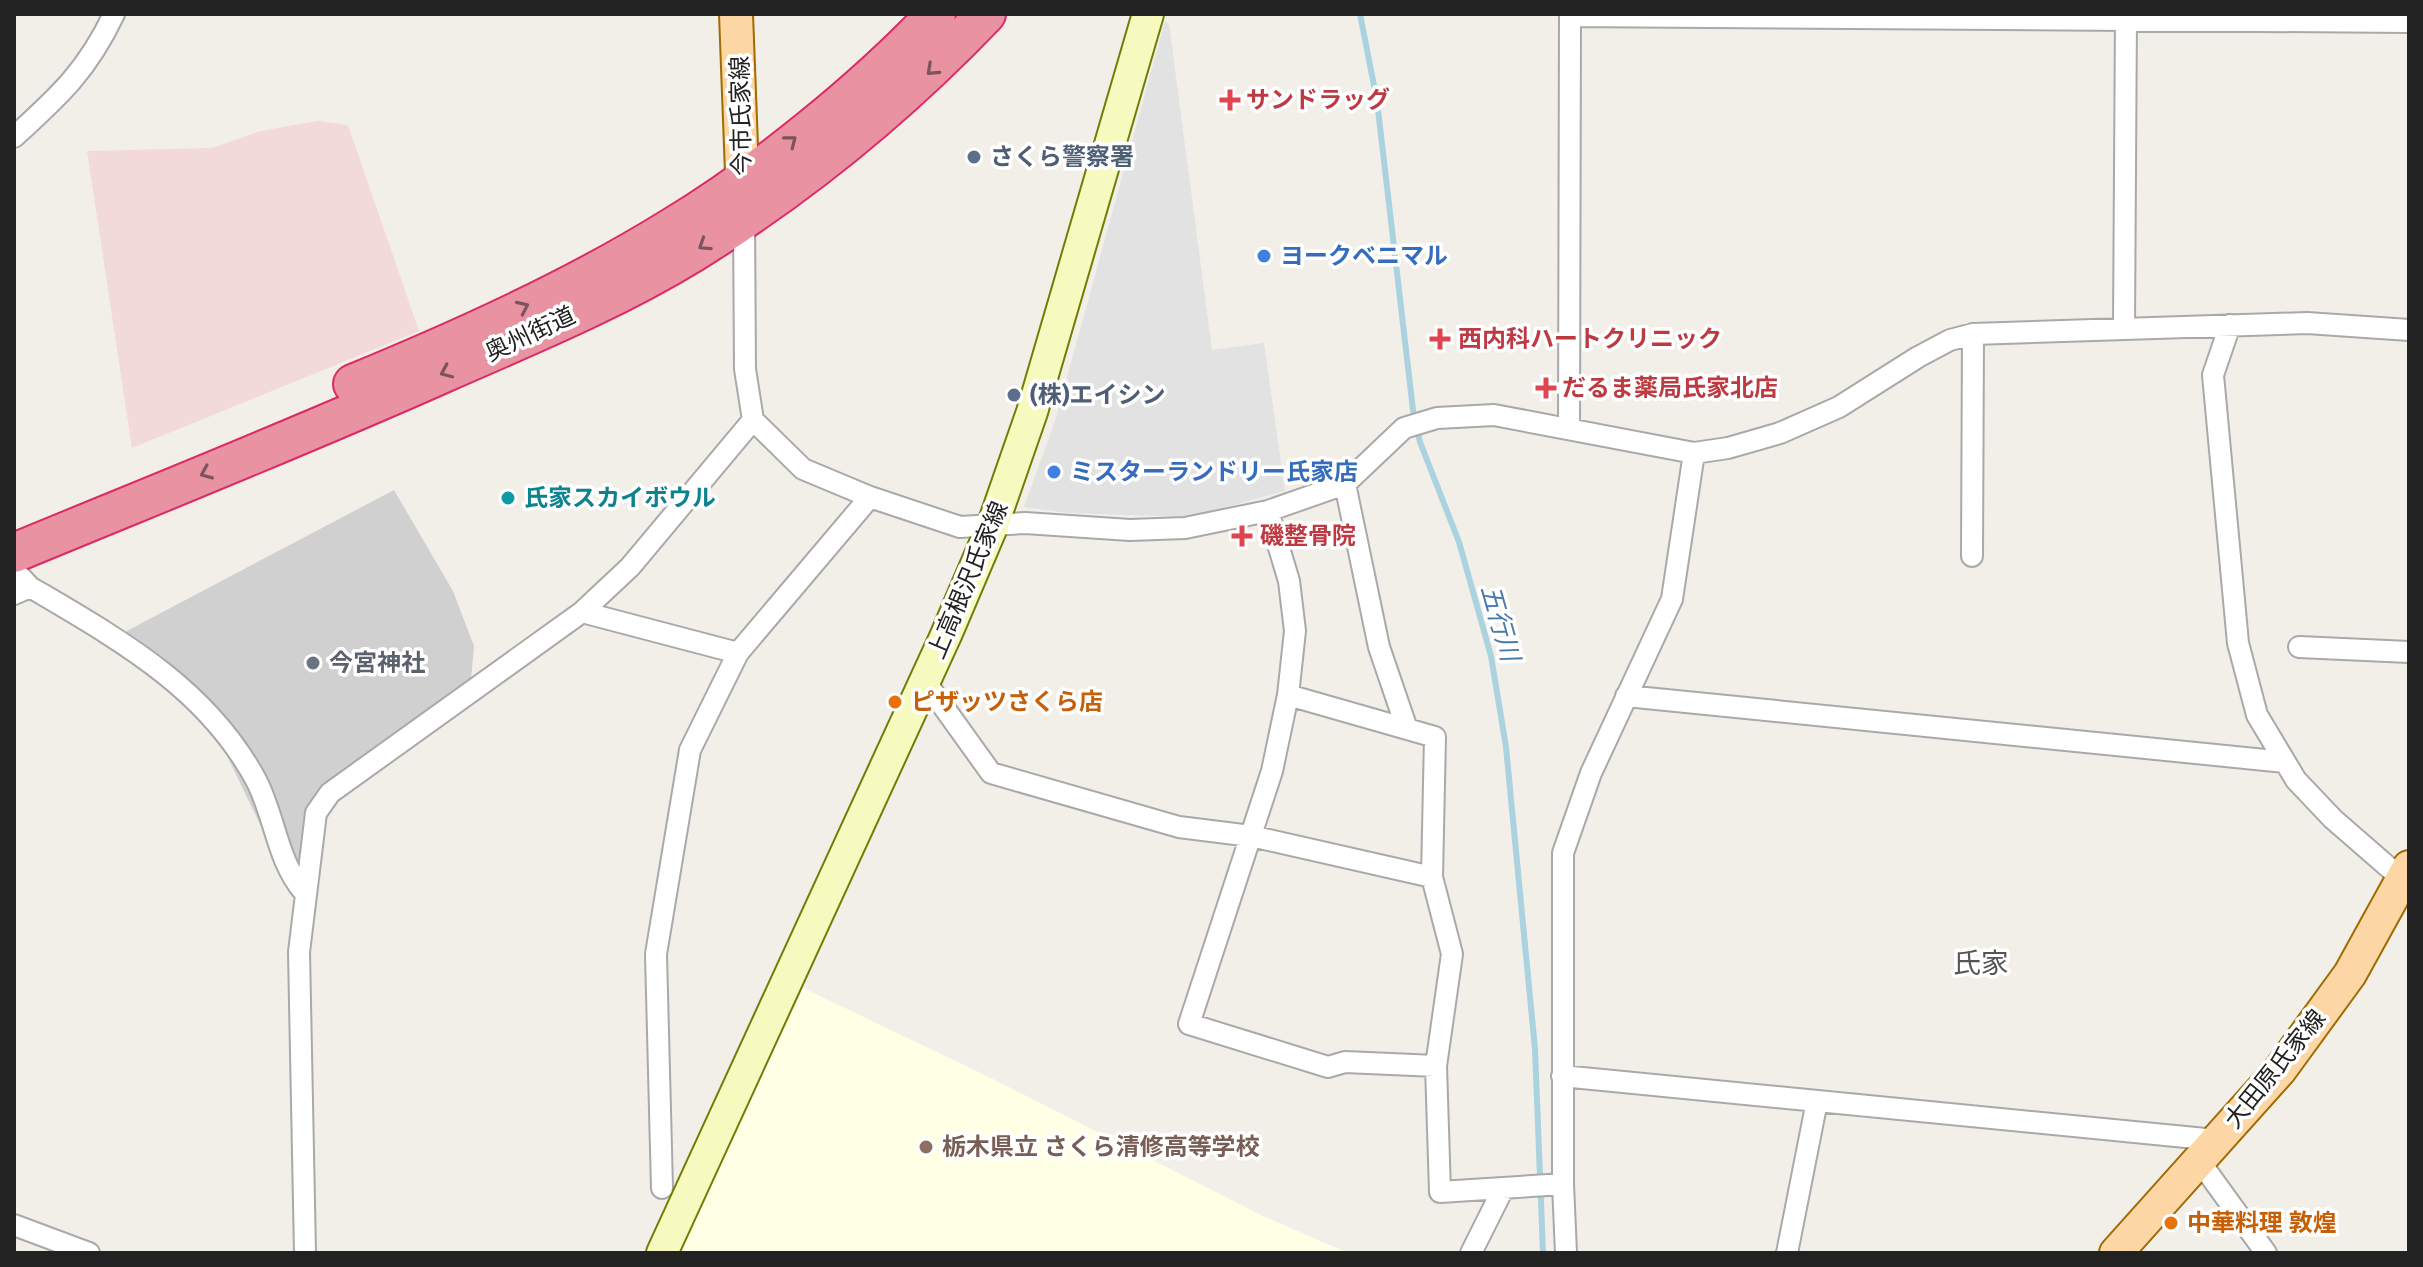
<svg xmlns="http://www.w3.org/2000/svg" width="2423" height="1267" font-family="'Fira Sans','Noto Sans JP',sans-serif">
<rect width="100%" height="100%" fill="#f2efe9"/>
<path fill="#f2dad9" d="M318 121 348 125 419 331 132 448 87 151 212 148 260 131Z"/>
<path fill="#ffffe5" d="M803 988 989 1077 1263 1216 1348 1253H673Z"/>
<path fill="#d0d0d0" d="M394 490 453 591 474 646 471 680 325 786 302 867 280 866 207 714 123 633Z"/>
<path fill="#e2e2e2" d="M1165 21 1169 24 1212 350 1264 343 1285 491 1189 517 1068 513 1024 507 1055 421Z"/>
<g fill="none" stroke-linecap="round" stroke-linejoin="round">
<path stroke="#aad3df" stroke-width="6" d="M1360 14 1377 101 1413 410 1420 442 1459 542 1491 656 1506 747 1535 1049 1543 1253"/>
<defs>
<path id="street" d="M1570 16 2409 22
M14 137C59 96 87 71 114 14
M744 218 745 369 753 420 803 469 870 497 960 527 1025 523 1130 530 1185 528 1268 511 1345 484 1404 428 1437 418 1494 415 1694 453 1728 448 1780 433 1839 407 1918 357 1950 340 1973 334 2307 323 2409 330
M2230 325 2213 375 2238 643 2257 715 2296 780 2333 819 2402 879
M2124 326 2126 14
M1569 429 1570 14
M1345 484 1379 647 1407 729
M1268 511 1289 581 1295 631 1288 695 1272 771 1189 1024 1328 1067 1345 1062 1436 1066 1440 1192 1563 1184
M1972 556 1973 334
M14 570 30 587 14 594
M30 587C118 639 206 687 256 780 275 816 277 861 304 892
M582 612 738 653
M2299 647 2409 652
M925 681 991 773 1179 827 1251 836 1432 877 1452 954 1436 1066
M1288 695 1435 737 1432 877
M1626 696 2285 762
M1562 1076 2216 1140
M2198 1159 2266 1253
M662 1188 656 954 690 750 738 653 870 497
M14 1225 89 1253
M305 1253 299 952 316 813 330 793 582 612 630 567 753 420
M1471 1253 1503 1189
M1566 1253 1563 1184V853L1591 773 1672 599 1694 453
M1787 1253 1817 1101"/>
<path id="secondary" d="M662 1253 946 635 992 527 1032 412 1148 14"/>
<path id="primary" d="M736 14 743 199
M2116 1253 2280 1070 2350 974 2409 867"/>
<path id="highway" d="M353 384C462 339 573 289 673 227 762 173 865 89 936 14
M14 553C159 493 305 435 448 371 530 335 615 300 692 253 800 186 899 105 986 14"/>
</defs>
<use href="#street" stroke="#a9a9a9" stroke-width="24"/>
<use href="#secondary" stroke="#707d05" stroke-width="34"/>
<use href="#primary" stroke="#a06b00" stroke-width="36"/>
<use href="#highway" stroke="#dc2a67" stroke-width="42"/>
<use href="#street" stroke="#fff" stroke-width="20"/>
<use href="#secondary" stroke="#f7fabf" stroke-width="30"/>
<use href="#primary" stroke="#fcd6a4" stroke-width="32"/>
<use href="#highway" stroke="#e892a2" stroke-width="38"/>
</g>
<defs><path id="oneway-chevron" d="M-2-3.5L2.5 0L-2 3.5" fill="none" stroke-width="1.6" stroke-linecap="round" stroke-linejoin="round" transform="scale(2)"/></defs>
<g stroke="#7b545c">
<use href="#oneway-chevron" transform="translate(932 70) rotate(137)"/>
<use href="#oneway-chevron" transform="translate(791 141) rotate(-38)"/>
<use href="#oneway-chevron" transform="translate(704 245) rotate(147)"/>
<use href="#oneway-chevron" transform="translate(523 307) rotate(-25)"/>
<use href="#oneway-chevron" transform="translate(446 372) rotate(156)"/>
<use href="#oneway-chevron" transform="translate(206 473) rotate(157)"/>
</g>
<g fill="#e0444e" stroke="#fff" stroke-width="3">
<path d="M1226 88h8v8h8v8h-8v8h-8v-8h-8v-8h8z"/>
<path d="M1436 327h8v8h8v8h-8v8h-8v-8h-8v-8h8z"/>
<path d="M1542 376h8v8h8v8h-8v8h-8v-8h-8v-8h8z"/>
<path d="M1238 524h8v8h8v8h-8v8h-8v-8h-8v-8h8z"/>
</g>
<g fill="#5c6f8a" stroke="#fff" stroke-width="3">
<circle cx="974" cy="157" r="8"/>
<circle cx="1014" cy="395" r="8"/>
</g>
<g fill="#3f7fe0" stroke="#fff" stroke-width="3">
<circle cx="1264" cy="256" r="8"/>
<circle cx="1054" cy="472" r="8"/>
</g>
<circle fill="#0f9aa8" stroke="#fff" stroke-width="3" cx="508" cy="498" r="8"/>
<circle fill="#6b7280" stroke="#fff" stroke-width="3" cx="313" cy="663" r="8"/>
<g fill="#e8710a" stroke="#fff" stroke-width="3">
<circle cx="895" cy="702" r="8"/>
<circle cx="2171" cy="1223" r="8"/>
</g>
<circle fill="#8d6e63" stroke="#fff" stroke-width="3" cx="926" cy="1147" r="8"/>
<g text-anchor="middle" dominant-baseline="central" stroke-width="7" stroke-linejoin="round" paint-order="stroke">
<g font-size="24" font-weight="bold" fill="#be3a42" stroke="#fff" text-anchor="start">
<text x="1246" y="100">サンドラッグ</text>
<text x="1458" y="339">西内科ハートクリニック</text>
<text x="1562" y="388">だるま薬局氏家北店</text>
<text x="1260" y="536">磯整骨院</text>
</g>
<g font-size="24" fill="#222" stroke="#fff">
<text transform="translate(741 116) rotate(-91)">今市氏家線</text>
<text transform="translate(530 334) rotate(-25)">奥州街道</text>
<text transform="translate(968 580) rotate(-67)">上高根沢氏家線</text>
<text transform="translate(2275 1069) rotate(-51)">大田原氏家線</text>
</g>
<g font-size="24" font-weight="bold" fill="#4e5e75" stroke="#fff" text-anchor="start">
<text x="990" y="157">さくら警察署</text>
<text x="1030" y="395">(株)エイシン</text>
</g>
<g font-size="24" font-weight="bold" fill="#366cbe" stroke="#fff" text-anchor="start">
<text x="1280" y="256">ヨークベニマル</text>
<text x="1070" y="472">ミスターランドリー氏家店</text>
</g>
<g font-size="24" font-weight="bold" fill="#0d838f" stroke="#fff" text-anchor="start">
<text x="524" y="498">氏家スカイボウル</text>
</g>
<g font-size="24" font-weight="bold" fill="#5b616d" stroke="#fff" text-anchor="start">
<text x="329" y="663">今宮神社</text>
</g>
<g font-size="24" font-weight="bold" fill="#c56008" stroke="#fff" text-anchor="start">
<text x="911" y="702">ピザッツさくら店</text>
<text x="2187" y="1223">中華料理 敦煌</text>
</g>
<g font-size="24" font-weight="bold" fill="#785e54" stroke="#fff" text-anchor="start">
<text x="942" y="1147">栃木県立 さくら清修高等学校</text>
</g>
<g font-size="26" font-style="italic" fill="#4a7aab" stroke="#fff">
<text transform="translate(1500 623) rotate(74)">五行川</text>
</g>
<g font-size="28" fill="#555" stroke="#fff">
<text x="1981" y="963">氏家</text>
</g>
</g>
<rect width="2423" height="1267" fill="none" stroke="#222222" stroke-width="32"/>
</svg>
